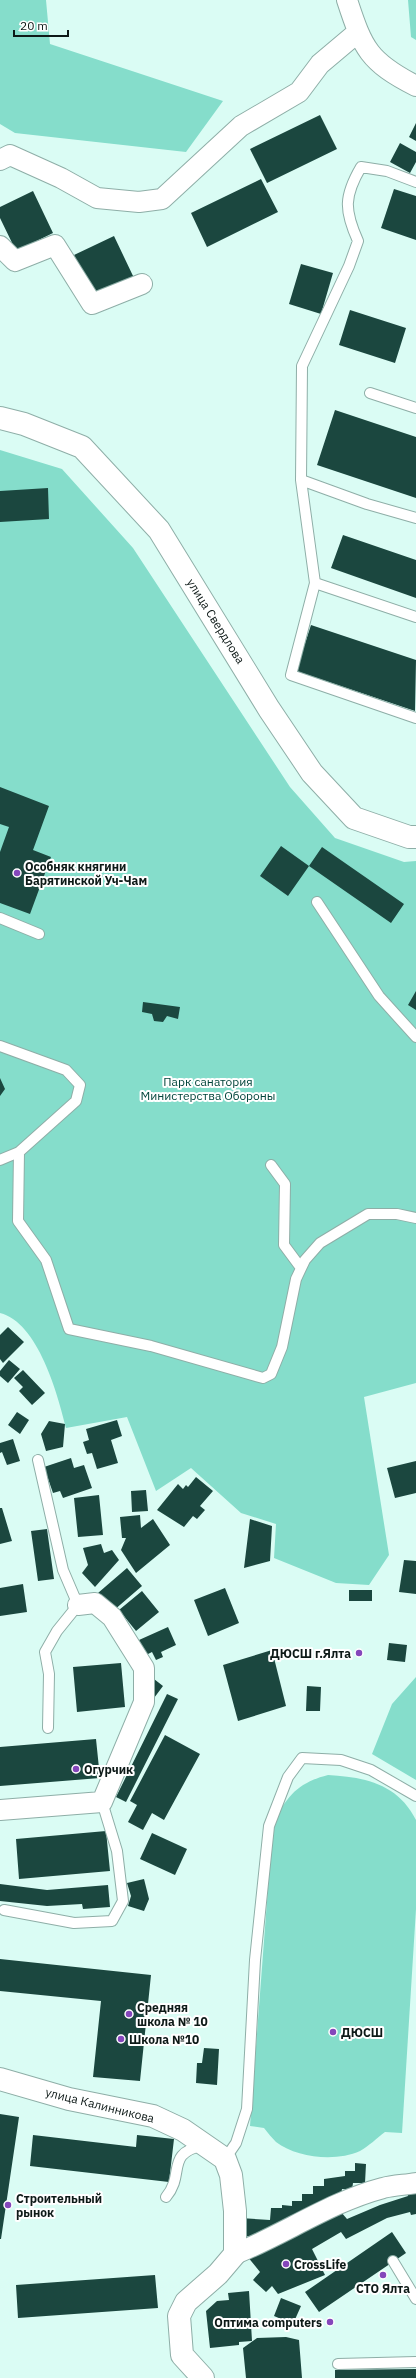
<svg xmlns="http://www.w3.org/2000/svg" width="416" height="2378" font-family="'IBM Plex Sans',sans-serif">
<rect width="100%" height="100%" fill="#dafcf4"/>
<path fill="#85ddcb" d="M0 0H46L50 44 223 101 186 152 15 133 0 124Z
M408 0H416V40L411 37Z
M0 450 62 469 133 548 290 787 335 838 404 862 416 861V1383L364 1397 389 1555 369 1585 336 1583 274 1558 276 1524 241 1513 191 1468 156 1491 127 1417 66 1428C58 1395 38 1322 0 1313Z
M416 1677V1780L372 1754 392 1704Z
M328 1775C365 1777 398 1784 416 1820V1909L402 2133 385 2132C377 2138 369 2146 360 2151 336 2162 297 2158 276 2142 272 2138 268 2133 264 2128L250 2126 273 1822C288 1796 297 1783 328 1775Z"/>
<path fill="#1b473f" d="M320 115 337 149 267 183 250 149Z
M416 123V141L409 137Z
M400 143 416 152V162L410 173 390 162Z
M261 179 278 212 207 247 191 213Z
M394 189 416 196V240L381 228Z
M33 191 53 233 16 251 0 218V207Z
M114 236 134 278 94 297 74 255Z
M301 264 333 273 321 314 289 304Z
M350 310 406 328 395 363 339 345Z
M335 410 416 437V498L317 465Z
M48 488 49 519 0 522V491Z
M343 535 416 560V598L331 568Z
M311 625 416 660 415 711 296 671Z
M0 787 49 806 33 850 51 857 30 914 0 903V852L9 827 0 824Z
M281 846 309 866 288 896 260 876Z
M322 847 404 904 391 923 309 866Z
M416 991V1010L408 1005Z
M143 1002 180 1007 178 1019 167 1016 163 1022 154 1021 152 1014 142 1012Z
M0 1078 5 1089 0 1096Z
M8 1327 24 1342 3 1363 0 1359V1335Z
M9 1360 20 1369 8 1383 0 1376V1371Z
M23 1370 45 1393 32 1405 19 1391 23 1387 14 1378Z
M17 1412 29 1420 20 1434 8 1425Z
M117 1420 122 1436 111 1440 118 1463 97 1469 92 1453 87 1454 83 1442 89 1440 86 1429Z
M49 1421 65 1424 63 1447 46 1451 41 1434Z
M13 1439 20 1461 7 1465 2 1452 0 1453V1443Z
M71 1458 74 1468 84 1465 92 1488 63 1498 60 1491 53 1493 44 1467Z
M416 1461V1493L395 1498 387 1468Z
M196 1477 213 1491 200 1506 205 1510 197 1519 193 1516 184 1527 157 1510 178 1484 183 1489 186 1485 188 1487Z
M146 1490 148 1511 132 1512 131 1491Z
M99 1495 103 1535 78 1537 74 1498Z
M0 1508H2L12 1541 0 1544Z
M140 1515 141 1528 153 1519 170 1545 136 1573 121 1550 126 1538H122L120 1517Z
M250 1519 272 1526 270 1561 244 1568Z
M47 1529 54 1579 38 1581 31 1531Z
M101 1544 104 1553 112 1550 119 1560 95 1587 82 1573 88 1565 83 1548Z
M404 1560 416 1561V1594L399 1592Z
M127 1568 142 1586 113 1611 98 1593Z
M23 1584 27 1612 0 1616V1588Z
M225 1588 239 1623 208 1636 194 1600Z
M349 1590H372V1601H349Z
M142 1591 159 1612 136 1631 119 1610Z
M168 1627 176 1645 161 1652 163 1657 156 1660 152 1652 146 1655 139 1640Z
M389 1643 407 1645 405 1662 387 1660Z
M272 1650 286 1706 238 1721 223 1665Z
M121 1663 125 1707 77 1712 73 1667Z
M154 1679 163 1686 154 1698 145 1691Z
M307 1686 321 1687 320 1711H306Z
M167 1694 178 1699 126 1802 116 1797Z
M165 1735 200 1754 164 1820 152 1813 143 1830 128 1822 137 1805 130 1801Z
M96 1739 100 1778 0 1786V1747Z
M106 1831 110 1871 19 1879 16 1839Z
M152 1833 187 1849 175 1875 140 1859Z
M144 1879 149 1899 144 1911 128 1906 131 1896 127 1883Z
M0 1884 47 1890 108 1885 110 1907 83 1909 82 1904 47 1906 0 1901Z
M0 1959 151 1975 140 2081 93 2077 101 2001 0 1991Z
M204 2048 219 2049 217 2085 196 2083 197 2063H202Z
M0 2114 19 2117 1 2239H0Z
M33 2135 136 2147 137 2135 174 2139 169 2182 30 2166Z
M355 2163 366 2164 365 2183H353L352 2190 342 2189 341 2196H331V2202L264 2237 240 2236V2218L270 2220 271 2208H282V2205L292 2206V2201H302V2194H313V2186H324V2179L345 2176V2171H355Z
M416 2191V2214L411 2215 410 2212 387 2218 346 2239 341 2232 312 2249 325 2275 278 2294 272 2286 266 2292 253 2280 260 2272 247 2256 341 2212 347 2219 380 2205 408 2196 407 2192Z
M392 2232 406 2253 319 2312 305 2292Z
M155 2275 158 2308 18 2318 16 2285Z
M249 2291 252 2341 239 2342V2345L210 2348 206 2311 217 2301 229 2300 228 2293Z
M281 2298 301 2306 293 2324 274 2316Z
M286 2337 299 2340 302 2378H246L243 2348 257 2338Z
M416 2369V2378H335V2370Z"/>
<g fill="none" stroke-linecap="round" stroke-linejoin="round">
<defs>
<path id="lane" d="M416 182 387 171 361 167C344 196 344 210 358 241L349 266 302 366 301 480 315 583 416 617
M370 393 416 408
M301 480 367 504 416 518
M315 583 291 675 416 718
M317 902 379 996 416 1037
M0 918 39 934
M0 1046 66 1070 80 1085 76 1101 19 1152 0 1160
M19 1152 18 1221 46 1260 69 1329 151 1346 263 1378 271 1374 282 1347 296 1279 305 1260 320 1243 368 1214H397L416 1218
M271 1165 285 1184 284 1245 301 1268
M38 1460 63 1570 78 1605 57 1631 45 1652 49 1674 48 1728
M4 1910 74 1923 112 1921 123 1901 117 1851 102 1802
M225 2159 236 2143 247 2109 255 1960 269 1826 288 1777 302 1758 341 1760 371 1770 416 1796
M166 2197C186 2173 164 2154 204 2145
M393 2261 416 2299
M338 2364 416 2362"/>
<path id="street" d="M347 0C363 49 369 62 416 86
M0 160 10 155 61 178 97 198 139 202 162 199 241 126 299 92 320 64 358 32
M0 246 15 261 55 245 92 304 142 284
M0 1810 102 1802 144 1702V1668L112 1617 95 1603 78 1605
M235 2254C285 2234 330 2202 383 2188 393 2185 405 2185 416 2183"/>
<path id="secondary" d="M0 418 24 424 82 447 159 530 269 709 312 773 354 818 409 837H416
M0 2079 69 2099 153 2116 183 2130 225 2159 231 2175 235 2211V2254L218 2274 186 2302 179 2316 182 2355 203 2378"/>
</defs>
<use href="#lane" stroke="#8eaea7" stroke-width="12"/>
<use href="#street" stroke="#8eaea7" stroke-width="22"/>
<use href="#secondary" stroke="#8eaea7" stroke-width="24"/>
<use href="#lane" stroke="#fff" stroke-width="10"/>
<use href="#street" stroke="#fff" stroke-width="20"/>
<use href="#secondary" stroke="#fff" stroke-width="22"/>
</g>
<g fill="#8546bb" stroke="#fff" stroke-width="1.5">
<circle cx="17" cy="873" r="4"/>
<circle cx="359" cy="1653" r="4"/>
<circle cx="76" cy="1769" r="4"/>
<circle cx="129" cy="2014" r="4"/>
<circle cx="333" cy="2032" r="4"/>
<circle cx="121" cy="2039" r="4"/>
<circle cx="8" cy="2205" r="4"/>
<circle cx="286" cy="2264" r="4"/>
<circle cx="383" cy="2275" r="4"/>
<circle cx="330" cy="2322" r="4"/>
</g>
<g text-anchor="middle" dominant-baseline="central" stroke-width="4" stroke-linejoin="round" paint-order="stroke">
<g font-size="12" fill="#0d1917" stroke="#fff">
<text transform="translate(216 621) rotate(58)">улица Свердлова</text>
<text transform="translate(100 2105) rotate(14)">улица Калинникова</text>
</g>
<g font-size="12" font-weight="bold" fill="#0d1917" stroke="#fff" text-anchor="start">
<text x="25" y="866">Особняк княгини<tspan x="25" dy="14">Барятинской Уч-Чам</tspan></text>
<text x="351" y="1653" text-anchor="end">ДЮСШ г.Ялта</text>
<text x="84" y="1769">Огурчик</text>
<text x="137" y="2007">Средняя<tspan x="137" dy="14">школа № 10</tspan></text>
<text x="341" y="2032">ДЮСШ</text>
<text x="129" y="2039">Школа №10</text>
<text x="16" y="2198">Строительный<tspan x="16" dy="14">рынок</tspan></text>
<text x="294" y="2264">CrossLife</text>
<text x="383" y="2288" text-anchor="middle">СТО Ялта</text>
<text x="322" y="2322" text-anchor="end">Оптима computers</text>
</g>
<g font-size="12" fill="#00443a" stroke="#fff">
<text x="208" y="1081">Парк санатория<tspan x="208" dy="14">Министерства Обороны</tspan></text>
</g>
</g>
<path d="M14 30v6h54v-6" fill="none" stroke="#0d1917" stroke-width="2"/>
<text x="20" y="30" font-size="12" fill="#0d1917" stroke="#ffffff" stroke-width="3" paint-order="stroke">20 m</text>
</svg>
